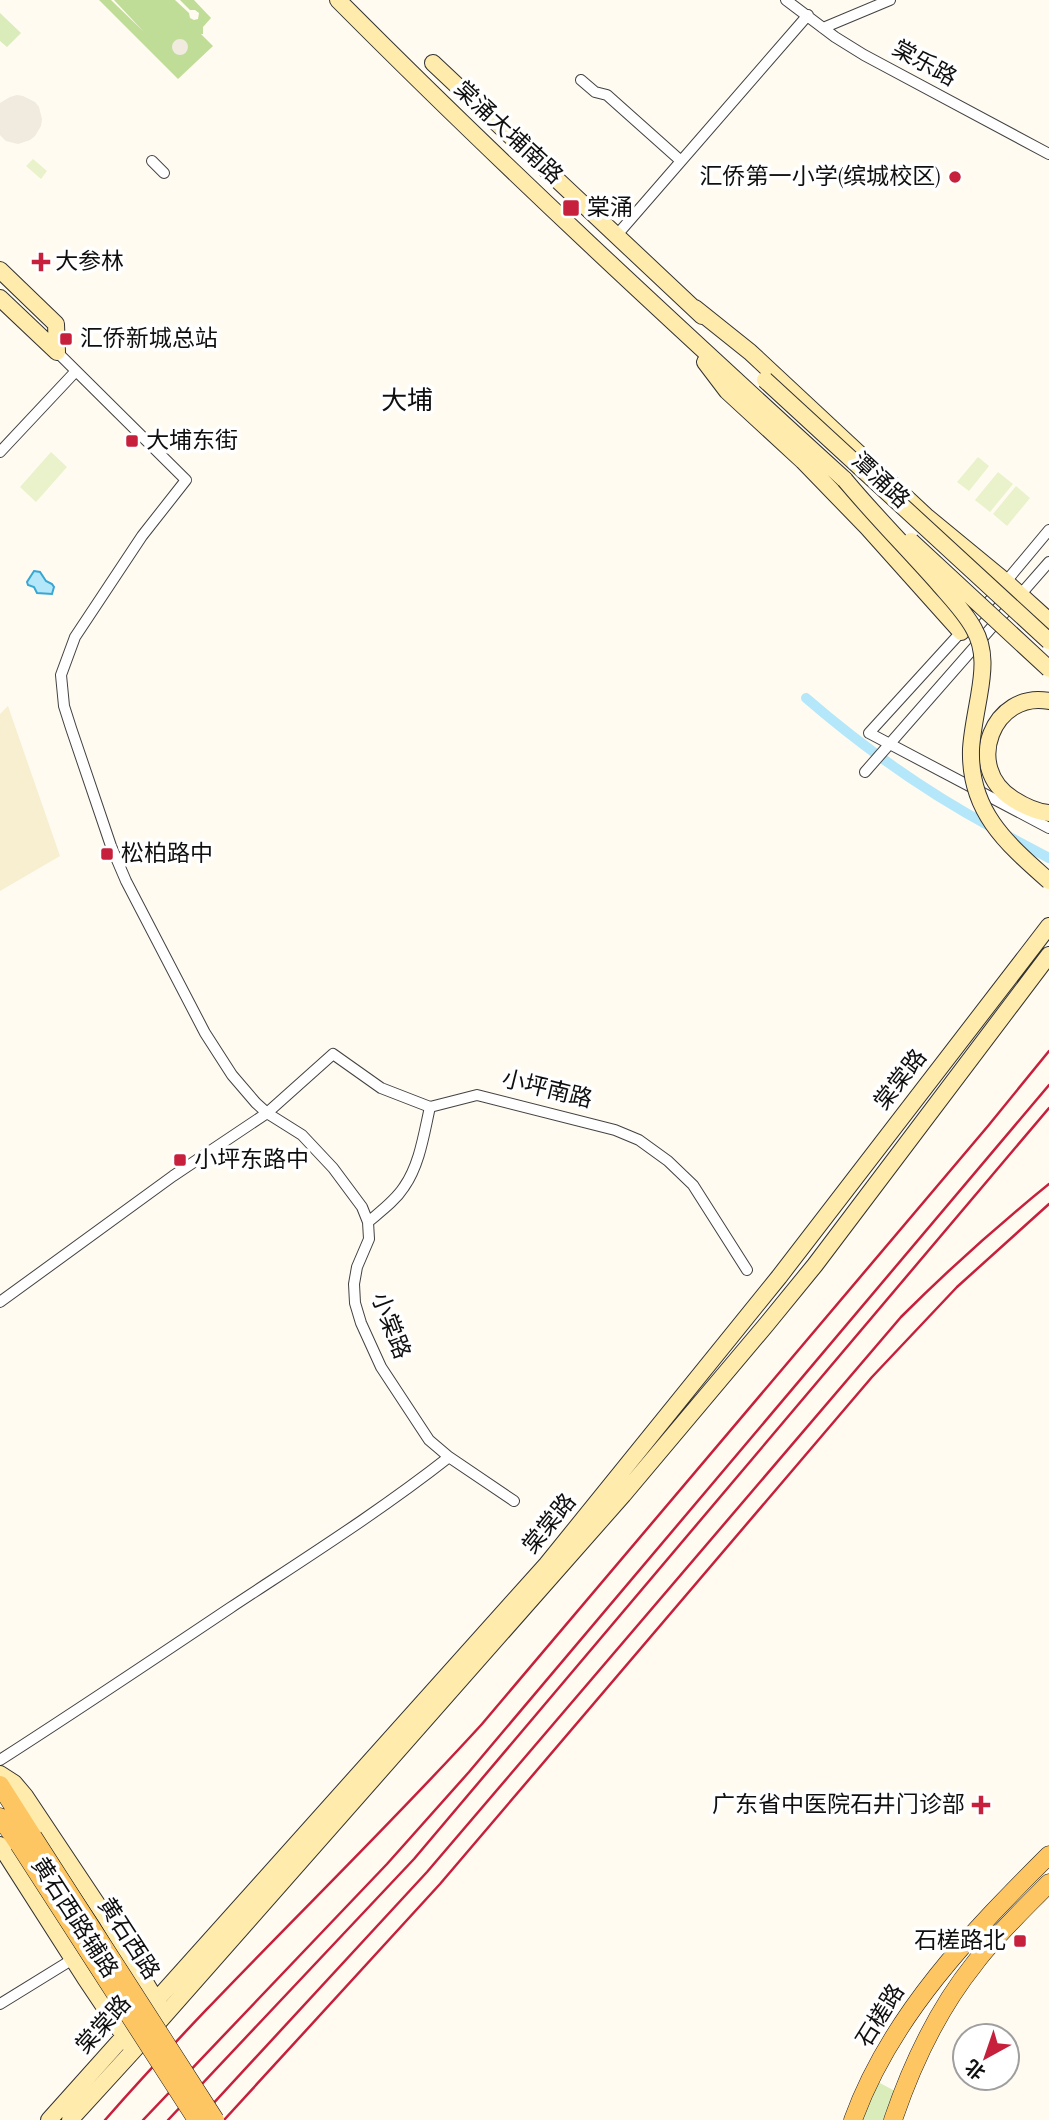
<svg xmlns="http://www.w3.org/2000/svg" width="1049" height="2120" font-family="Spectral,'Noto Sans SC',serif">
<rect width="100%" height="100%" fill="#fffbf1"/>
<path fill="#f7efd0" d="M8 706 60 856 0 891V714Z"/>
<path fill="#d9ecb9" d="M0 13 21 33 7 47 0 41Z
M878 2082 895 2091 884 2120H861Z"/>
<path fill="#bfdd97" d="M99 0H111L144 32 114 0H175L189 13 190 18 194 20 198 19 199 13 195 10H190L180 0H194L211 18 203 27V34H201L213 46 178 79Z"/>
<path fill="#e9f2cb" d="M33 159 47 171 41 179 26 166Z
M51 452 67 467 36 502 20 487Z
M978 457 989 466 969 491 957 482Z
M998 472 1013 484 990 512 975 500Z
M1016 486 1030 498 1007 526 993 514Z"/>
<path fill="#f0eadf" d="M172 47a8 8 0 1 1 16 0a8 8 0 1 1-16 0Z
M17 95 23 96 35 102 39 107 42 119 41 126 35 136 30 140 18 144 6 141 0 135V103L10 97Z"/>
<path fill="#b4e7f9" stroke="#37a7d3" stroke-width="2" d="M34 571 40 572 46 581 52 584 54 587 52 594 37 593 34 587 28 585 27 582Z"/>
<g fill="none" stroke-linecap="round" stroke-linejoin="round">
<path stroke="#b4e7f9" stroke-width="10" d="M806 698C865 749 924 791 993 828
M1006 835 1049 858"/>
<defs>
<path id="street" d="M786 0 835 37 864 55 1049 154
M823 28 890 0
M581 80 595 92 607 95 681 161
M152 161 164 173
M616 236 808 15
M57 352 186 480 142 536 75 637 61 675 64 706 71 728 111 846 126 881 205 1033 232 1075 256 1103 267 1113 302 1135 333 1168 362 1207 368 1222 369 1239 357 1267 354 1284 355 1303 361 1323 381 1367 429 1440 449 1457 514 1501
M0 452 76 371
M1049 530 993 597 869 733 1049 828
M865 772 1049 562
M368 1222C381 1211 395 1201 404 1187 420 1164 424 1133 430 1107
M0 1302 173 1176 267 1113 333 1054 381 1088 430 1107 477 1095 615 1130 639 1140 668 1161 693 1185 747 1270
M0 1760C78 1710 154 1659 230 1608 304 1559 379 1512 449 1457
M0 2004 73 1959"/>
<path id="secondary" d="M338 0C502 165 673 323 845 480
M433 63 702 316
M0 270 56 324 57 352
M0 298 57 352
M695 308 750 352 927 517 1006 582 1049 621
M705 362 727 391 803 461 867 527 961 632
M1049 701C994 690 962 767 1013 799 1024 806 1036 812 1049 813
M0 1774 14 1783 25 1796 107 1919 160 2007
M0 1845 85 1978 130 2045
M49 2120 547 1564 779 1277 1049 926
M70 2120 134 2050 623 1495 766 1325 815 1265 1049 955"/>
<path id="primary" d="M0 1785 33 1837
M0 1817 19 1844
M853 2120C891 2015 972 1932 1049 1855
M893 2120C912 2064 938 2009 975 1963 997 1934 1024 1909 1049 1883"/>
</defs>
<use href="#street" stroke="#424242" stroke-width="12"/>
<use href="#secondary" stroke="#313131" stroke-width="18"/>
<use href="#primary" stroke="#202020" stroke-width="19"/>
<use href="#street" stroke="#fff" stroke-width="10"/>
<use href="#secondary" stroke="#ffecac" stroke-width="16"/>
<use href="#primary" stroke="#fdc663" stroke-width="18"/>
<path stroke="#c6203c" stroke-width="2.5" d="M105 2120C225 1983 359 1859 482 1724L988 1126 1049 1051
M143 2120 387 1864 469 1772 1049 1085
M168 2120 414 1859 1049 1108
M198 2120 427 1872 901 1317C948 1270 997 1226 1049 1184
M224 2120 440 1884 872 1377 957 1287 1049 1204"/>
<defs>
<path id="secondary-bridge" d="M765 380 1049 641
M845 480C875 516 907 548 938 583 950 597 965 612 974 629 986 650 983 673 979 696 976 714 972 732 971 749 969 811 1006 843 1049 881
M911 541 1049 669"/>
<path id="primary-bridge" d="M33 1837 215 2120
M19 1844 197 2120"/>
</defs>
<use href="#secondary-bridge" stroke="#313131" stroke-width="18" stroke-linecap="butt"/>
<use href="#primary-bridge" stroke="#202020" stroke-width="19" stroke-linecap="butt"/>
<use href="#secondary-bridge" stroke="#ffecac" stroke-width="16"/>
<use href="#primary-bridge" stroke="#fdc663" stroke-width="18"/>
</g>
<g fill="#c6203c" stroke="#fff" stroke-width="2.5">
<circle cx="955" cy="177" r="7"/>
<rect x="562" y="199" width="18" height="18" rx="3.5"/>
<path d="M37.5 251.5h7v7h7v7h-7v7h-7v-7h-7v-7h7z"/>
<rect x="59" y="332" width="14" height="14" rx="3.5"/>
<rect x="125" y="434" width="14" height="14" rx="3.5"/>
<rect x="100" y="847" width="14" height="14" rx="3.5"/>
<rect x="173" y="1153" width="14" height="14" rx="3.5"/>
<path d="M977.5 1794.5h7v7h7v7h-7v7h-7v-7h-7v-7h7z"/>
<rect x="1013" y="1934" width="14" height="14" rx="3.5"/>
</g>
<g text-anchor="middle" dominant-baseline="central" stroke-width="7" stroke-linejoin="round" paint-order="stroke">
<g font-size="23" fill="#0f0f0f" stroke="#fff">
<text transform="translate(924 64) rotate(29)">棠乐路</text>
<text transform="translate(508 133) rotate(43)">棠涌大埔南路</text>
<text transform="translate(880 481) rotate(43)">潭涌路</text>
<text transform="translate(901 1080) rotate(-52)">棠棠路</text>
<text transform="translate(547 1090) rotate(14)">小坪南路</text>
<text transform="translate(390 1326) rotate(69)">小棠路</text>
<text transform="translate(550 1524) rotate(-51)">棠棠路</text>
<text transform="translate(74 1918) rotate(57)">黄石西路辅路</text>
<text transform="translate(128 1939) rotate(57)">黄石西路</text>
<text transform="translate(881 2016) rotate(-58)">石槎路</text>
<text transform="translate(104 2025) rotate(-48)">棠棠路</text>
</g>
<g font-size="23" fill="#0f0f0f" stroke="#fff" text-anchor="start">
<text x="941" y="177" text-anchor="end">汇侨第一小学(缤城校区)</text>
<text x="587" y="208">棠涌</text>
<text x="55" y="262">大参林</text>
<text x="80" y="339">汇侨新城总站</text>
<text x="146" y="441">大埔东街</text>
<text x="121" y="854">松柏路中</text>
<text x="194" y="1160">小坪东路中</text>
<text x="965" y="1805" text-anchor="end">广东省中医院石井门诊部</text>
<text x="1006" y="1941" text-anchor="end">石槎路北</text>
</g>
<g font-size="26" fill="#0f0f0f" stroke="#fff">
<text x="407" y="401">大埔</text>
</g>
</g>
<g transform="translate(986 2057) rotate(220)"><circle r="33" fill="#ffffff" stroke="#9f9f9f" stroke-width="2"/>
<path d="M0-5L12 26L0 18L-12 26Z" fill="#c6203c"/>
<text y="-10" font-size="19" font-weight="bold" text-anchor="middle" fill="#0f0f0f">北</text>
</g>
</svg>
